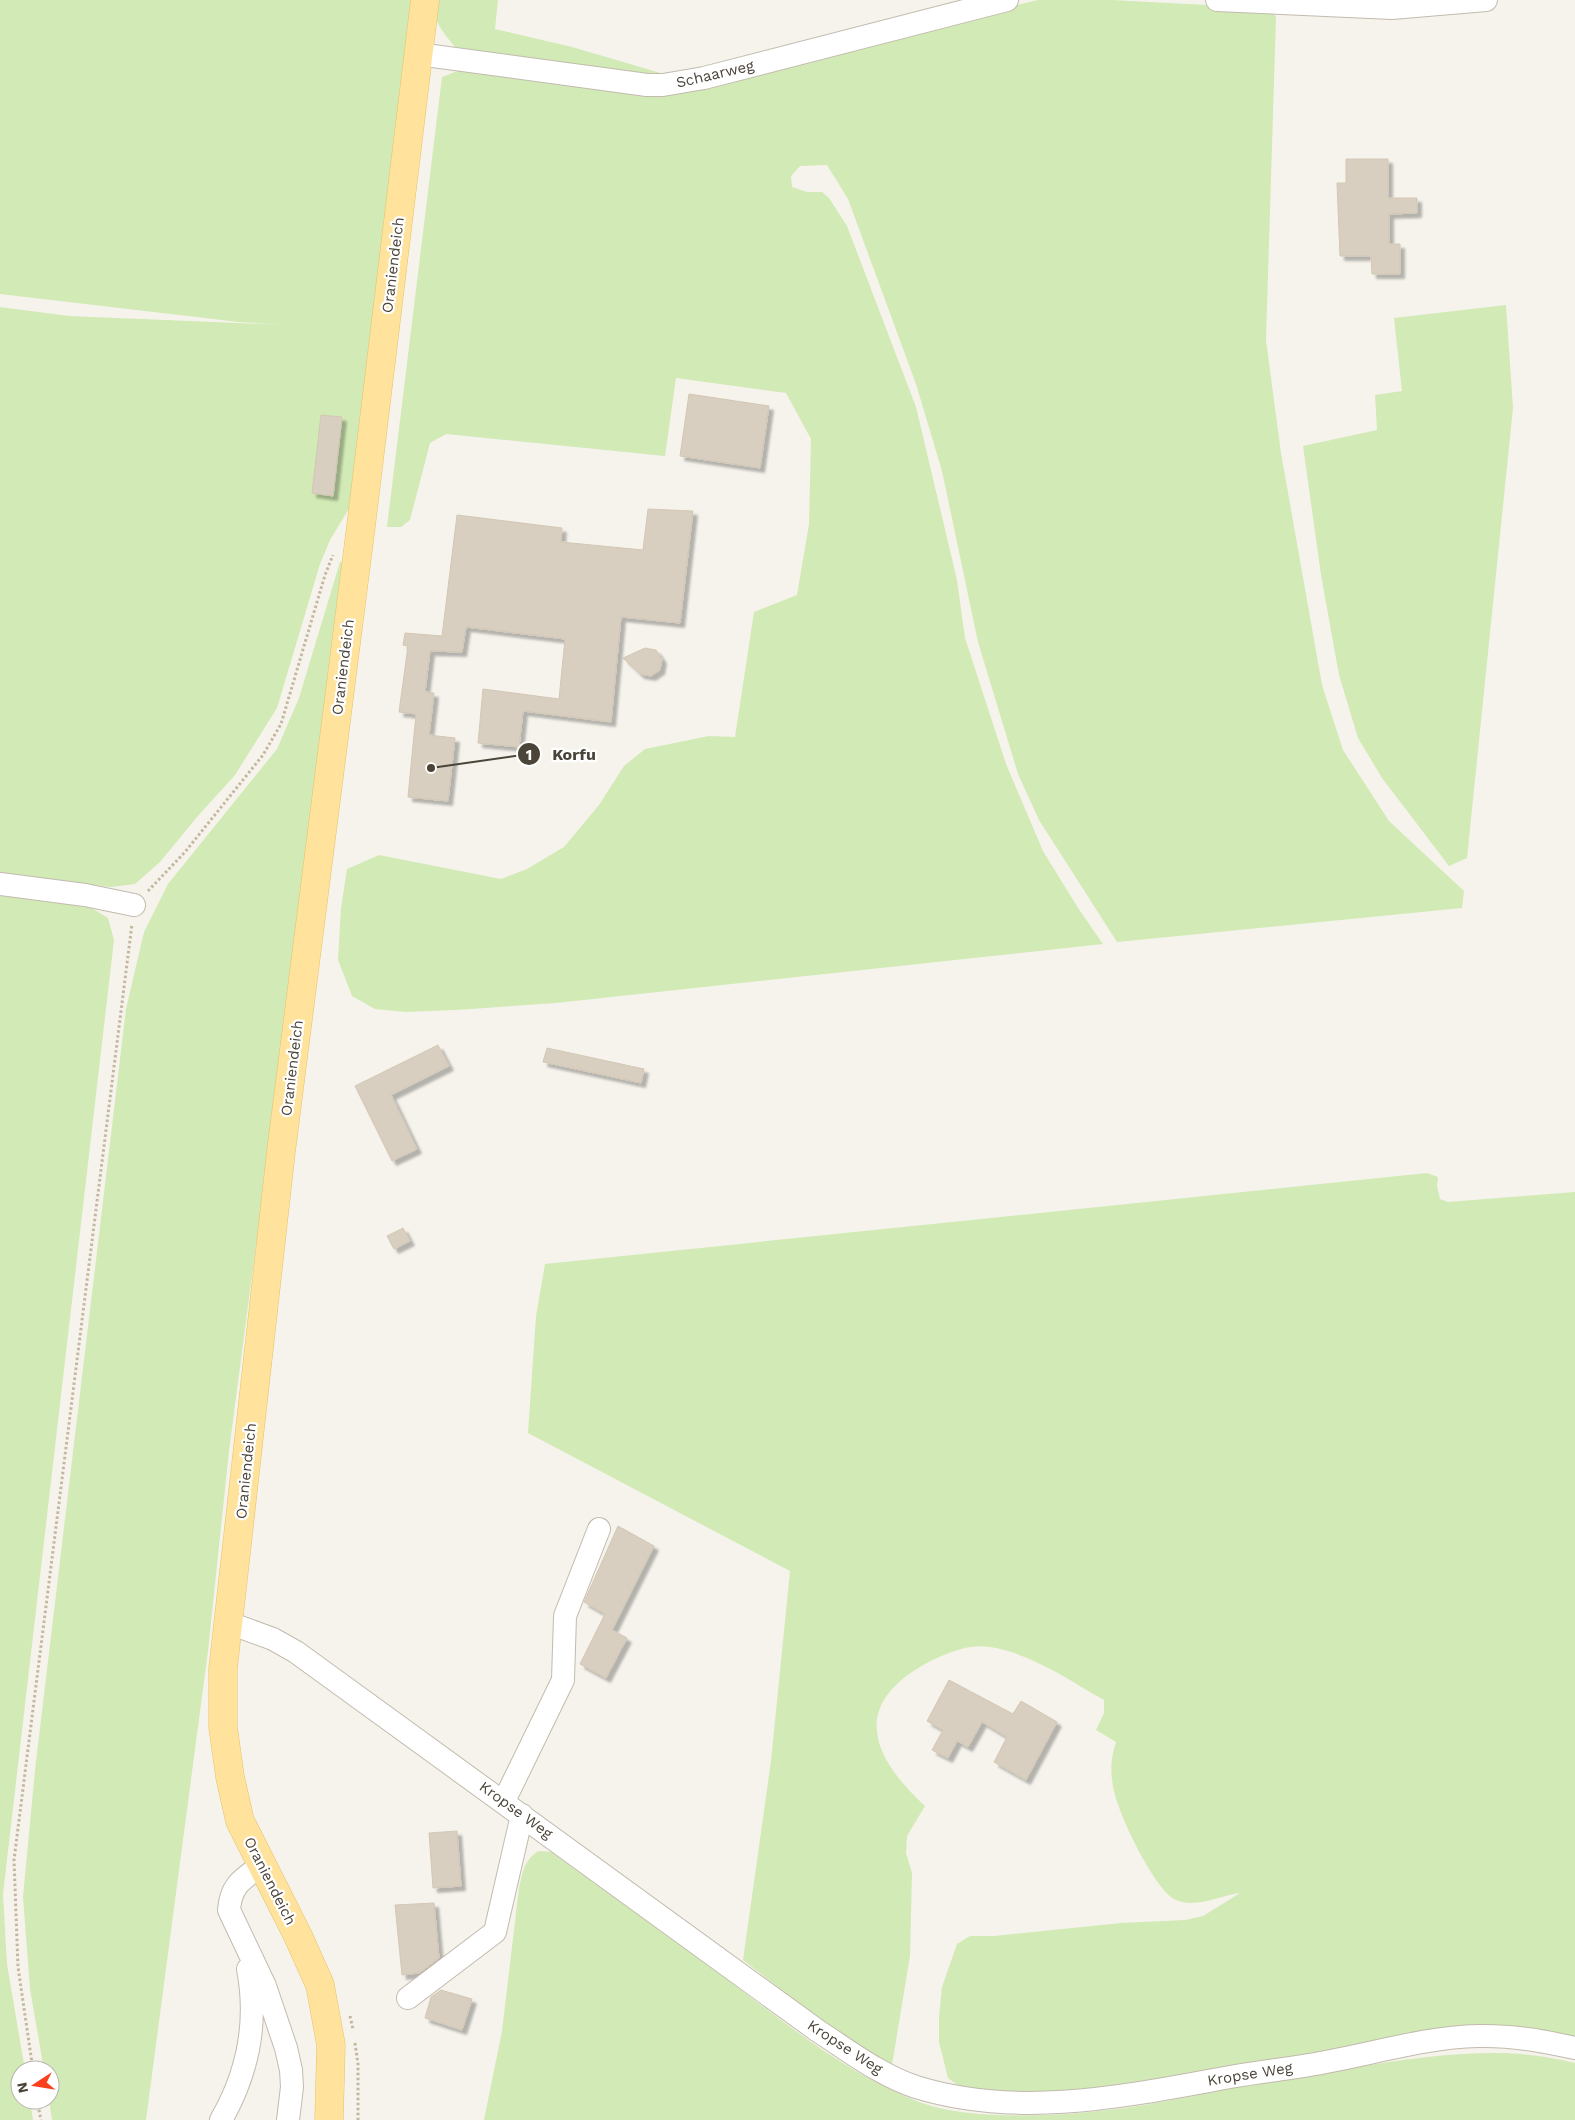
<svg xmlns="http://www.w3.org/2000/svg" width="1575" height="2120" font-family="'Work Sans',sans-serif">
<defs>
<filter id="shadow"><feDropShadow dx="4.5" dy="4.5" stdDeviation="1" flood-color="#0004"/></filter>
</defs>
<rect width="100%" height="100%" fill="#f6f3ec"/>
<path fill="#d2eab5" d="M0 0H412L350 507 330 540 320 564 277 708 235 775 197 817 160 862 135 884 111 887 0 873V307L69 316 288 325 239 322 0 294Z
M433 0H498L495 29 572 47 681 79 457 49C445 36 431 18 433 0Z
M1038 0H1112L1264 8 1272 10 1276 17 1266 340 1281 453 1322 685 1343 750 1389 821 1464 891 1462 908 1117 942 1039 820 1018 774 978 642 942 471 916 384 848 199 827 165 800 166 791 176 792 187 807 192H822L829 198 847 226 916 407 957 580 965 638 1006 764 1043 851 1078 908 1103 944 556 1003 456 1010 406 1012 375 1009 352 996 338 960 341 908 347 869 379 855 501 879 527 869 564 847 599 805 624 766 645 749 709 736 735 737 754 612 797 595 809 524 811 439 786 393 676 378 665 456 446 434 430 443 410 520 401 527H387L442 77 460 70 651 91Z
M1506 305 1513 408 1467 858 1449 866 1382 778 1358 738 1339 675 1321 575 1303 446 1377 430 1375 395 1402 391 1394 318Z
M344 561 310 833 229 1451 208 1651 146 2120H52L49 2100 50 2070H44L30 1989 23 1897 35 1770 126 1009 144 932 168 884 277 749 299 698 340 562Z
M0 894 90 907 108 918 114 940 3 1894 7 1964 25 2070H20V2100H30L33 2120H0Z
M1427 1173 1438 1177 1437 1186 1440 1199 1448 1202 1575 1192V2039L1264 2063 1117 2087 1028 2095 959 2086 948 2078 939 2042V2017L942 1987 957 1944 970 1936H994L1121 1923 1185 1920 1203 1916 1240 1893C1221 1895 1194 1910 1174 1899 1153 1887 1116 1810 1113 1786 1110 1770 1111 1757 1116 1742L1096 1730 1104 1713V1700C1068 1680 1033 1654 990 1647 968 1643 944 1654 925 1664 850 1706 872 1757 925 1806L907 1836 906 1853 912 1873 910 1956 892 2065 826 2024 743 1960 771 1761 790 1571 528 1433 536 1316 545 1264Z
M539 1851 551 1852C617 1900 685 1946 749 1996 802 2036 856 2078 919 2102 957 2116 1005 2116 1046 2115 1111 2113 1174 2100 1239 2087 1284 2079 1330 2071 1376 2064 1443 2054 1509 2046 1575 2063V2120H484L502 2031 519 1888C523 1872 524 1859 539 1851Z"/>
<path fill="#d8cfc1" stroke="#d3c7b4" filter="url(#shadow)" d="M1346 159H1388V198H1417V213L1389 214V244H1400V274H1372L1371 256H1340L1337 183H1346Z
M689 394 769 406 760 468 680 456Z
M321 415 342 417 333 496 312 493Z
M648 509 693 511 680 623 621 617 611 722 523 711 519 747 478 743 483 689 559 699 565 639 466 627 462 652 430 651 425 692 434 693 429 735 455 738 448 801 408 797 416 714 399 712 408 646 403 645 405 633 442 636 457 515 562 528 561 542 643 550Z
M645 648 656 650 662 659 660 670 651 676 640 674 623 658Z
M438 1045 449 1066 391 1095 417 1149 392 1161 355 1086Z
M547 1048 644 1069 641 1083 543 1062Z
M403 1228 410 1241 394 1249 387 1236Z
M618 1526 654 1546 612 1630 627 1638 606 1678 580 1664 605 1614 584 1602Z
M949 1680 1013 1714 1021 1701 1057 1722 1026 1780 994 1762 1007 1737 982 1722 968 1747 957 1741 948 1758 932 1750 943 1730 927 1721Z
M457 1831 461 1886 433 1888 429 1833Z
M434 1903 439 1958 419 1973 402 1975 395 1905Z
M441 1990 472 1999 462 2030 425 2018 431 1997Z"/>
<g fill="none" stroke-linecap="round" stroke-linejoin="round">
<defs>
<path id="minor" d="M1217 0 1392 8 1486 0
M418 54 647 85H663L704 78 1007 0
M0 884 85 895 134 905
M229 1623 273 1639 296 1652 818 2031C849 2051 880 2075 916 2087 1020 2119 1126 2096 1230 2077 1264 2071 1298 2068 1331 2061 1378 2052 1430 2037 1478 2036 1511 2035 1543 2041 1575 2048
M504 1801 563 1680 565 1616 599 1529
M262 1865C243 1879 231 1884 229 1910L265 1986 286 2048 291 2070 292 2087 288 2120
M408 1998 495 1932 522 1815
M221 2120C248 2073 258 2022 248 1969"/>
<path id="major" d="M329 2120 331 2045 320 1985 298 1936 240 1821 230 1777 223 1727V1669L281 1152 361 526 425 0"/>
</defs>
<use href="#minor" stroke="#c2bbae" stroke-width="24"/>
<use href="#major" stroke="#e6c16a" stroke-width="29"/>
<path stroke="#c4b79f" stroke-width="3" stroke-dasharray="2.5 2.5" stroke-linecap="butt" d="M148 891 185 852 263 755 281 724 325 575 333 555
M350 2016 353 2029
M355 2043 358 2064V2120
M33 2070 18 1967 14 1860 132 924
M37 2100 41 2120"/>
<use href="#minor" stroke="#fff" stroke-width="22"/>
<use href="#major" stroke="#ffe39c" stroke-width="28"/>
</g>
<g text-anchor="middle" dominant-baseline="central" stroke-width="4.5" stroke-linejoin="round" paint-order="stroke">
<g font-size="15" fill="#4b4439" stroke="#fff">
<text transform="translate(715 74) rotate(-13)">Schaarweg</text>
<text transform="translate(393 265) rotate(-83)">Oraniendeich</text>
<text transform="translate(343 667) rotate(-83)">Oraniendeich</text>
<text transform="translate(292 1068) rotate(-83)">Oraniendeich</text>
<text transform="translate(246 1471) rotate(-84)">Oraniendeich</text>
<text transform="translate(516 1810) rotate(36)">Kropse Weg</text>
<text transform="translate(270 1881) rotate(63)">Oraniendeich</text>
<text transform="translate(845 2047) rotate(33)">Kropse Weg</text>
<text transform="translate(1250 2074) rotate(-9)">Kropse Weg</text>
</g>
</g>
<path fill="none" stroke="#4b4439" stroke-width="2" d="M431 768L529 754"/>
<g fill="#4b4439" stroke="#fff" stroke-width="2">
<circle cx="431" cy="768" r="5"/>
<circle cx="529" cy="754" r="12"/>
</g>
<g font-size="15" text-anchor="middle" font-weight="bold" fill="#fff">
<text x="529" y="760">1</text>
</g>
<g font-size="16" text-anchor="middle" font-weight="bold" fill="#4b4439" stroke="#fff" stroke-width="4.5" stroke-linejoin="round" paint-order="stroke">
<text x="574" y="760">Korfu</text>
</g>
<g transform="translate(35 2085) rotate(258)"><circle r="24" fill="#ffffff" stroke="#b7b4b0"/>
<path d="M0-4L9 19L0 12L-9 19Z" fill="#fc3f1d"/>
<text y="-8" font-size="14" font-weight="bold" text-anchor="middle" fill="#4b4439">N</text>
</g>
</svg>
